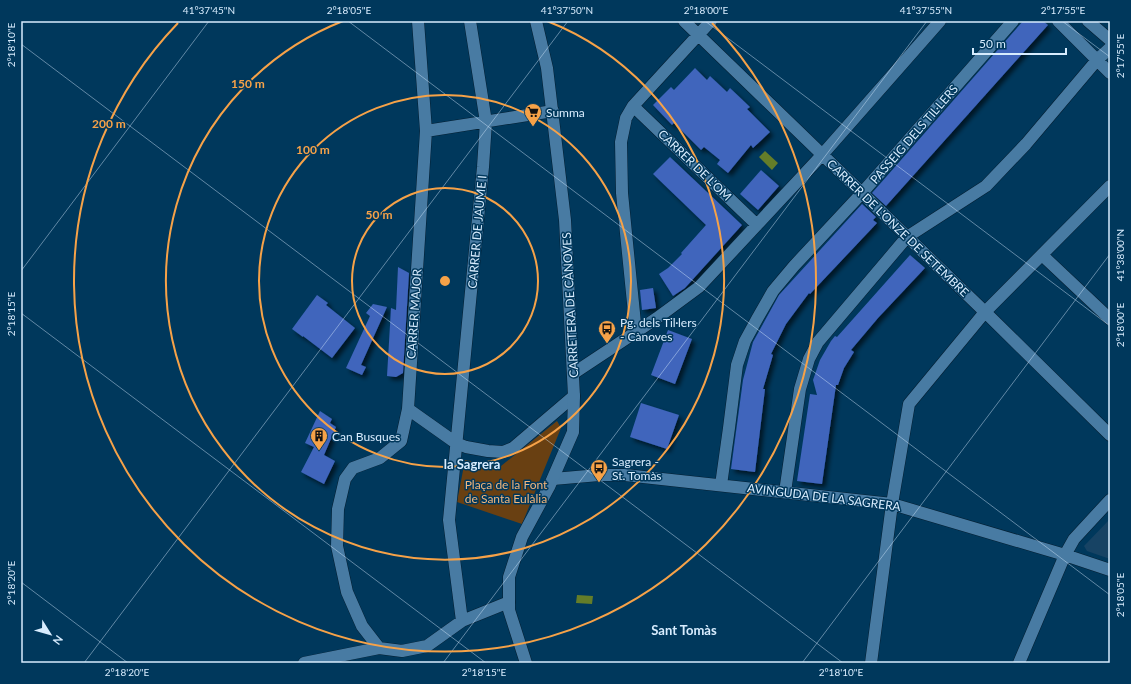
<svg xmlns="http://www.w3.org/2000/svg" width="1131" height="684" font-family="Lato,sans-serif">
<defs>
<filter id="shadow"><feDropShadow dx="3.5" dy="3.5" stdDeviation="2" flood-color="#0009"/></filter>
</defs>
<rect width="100%" height="100%" fill="#00385c"/>
<path fill="#174364" d="M1110 519V559L1087 551 1084 546Z"/>
<path fill="#694012" d="M557 421 561 428 522 524 457 502 465 460 501 466Z"/>
<path fill="#647d29" d="M765 151 778 163 772 170 759 157Z
M577 595 593 596 592 604 576 603Z"/>
<path fill="#3f65bc" filter="url(#shadow)" d="M1023 21H1043L1048 25 886 206 872 193Z
M695 68 707 80 710 76 727 92 730 88 750 107 747 109 770 132 753 148 751 145 728 173 717 164 720 160 704 147 701 150 674 123 672 125 653 105 671 87 674 90Z
M670 157 742 225 685 288 673 296 659 274 668 268 682 254 681 253 706 225 653 174Z
M761 170 779 186 758 210 740 194Z
M862 204 876 217 873 220 877 223 810 294 809 293 786 324 771 354 773 355 763 389H765L755 472 731 469 743 380 753 342 779 295Z
M910 255 925 268 878 318 851 350 854 352 844 368 838 385H836L822 484 797 481 810 394 817 395 813 380 820 360 831 341 835 336 837 337Z
M398 267 409 273 403 373 396 377 387 376 391 308 396 310Z
M653 288 656 308 642 310 640 290Z
M317 295 328 303 326 305 355 328 332 358 303 336V337L292 329Z
M373 304 387 307 361 365 366 367 362 375 346 368 370 316 366 313Z
M668 330 692 339 675 384 651 375Z
M641 403 679 415 667 449 630 437Z
M320 411 332 419 330 423 336 427 324 455 335 461 324 484 301 472 314 447 305 443Z"/>
<g fill="none" stroke-linecap="round" stroke-linejoin="round">
<defs>
<path id="minor" d="M684 21 985 312 1110 435
M1058 21 1110 73
M1088 21 1110 40
M633 106 757 225
M426 131 553 111
M1042 255 1110 319
M637 330 635 323 622 193 621 142 626 118 633 106 711 21
M574 373 657 318 699 287 822 155 940 21
M408 409 456 443 466 447 488 451 503 452 513 448 574 396
M553 479 599 475H625L892 504 1065 555 1110 570
M721 485 729 428 737 365 745 341 757 319 773 291 794 266 862 193 1013 21
M785 492 800 389 809 359 818 342 907 237 986 186 1026 144 1097 60 1110 48
M462 621 449 520 483 167 486 122 470 21
M379 648 362 626 347 592 337 546 338 509 345 479 353 468 380 458 401 441 408 409 426 131 418 21
M304 663 379 648 402 651 427 646 462 621 509 602
M871 663 892 504 909 404 985 312 1110 186
M1019 663 1065 555 1074 539 1110 500"/>
<path id="tertiary" d="M526 663 509 610V577L522 537 549 487 573 432 574 396 565 220 547 68 536 21"/>
</defs>
<use href="#minor" stroke="#041f32" stroke-width="13"/>
<use href="#tertiary" stroke="#041f32" stroke-width="13"/>
<use href="#minor" stroke="#487ba3" stroke-width="12"/>
<use href="#tertiary" stroke="#487ba3" stroke-width="12"/>
</g>
<path fill="none" stroke="#d7ecfe" stroke-width="1" stroke-opacity="0.45" d="M348 21 1110 595M705 21 1110 326M1062 21 1110 57M21 44 843 663M21 271 209 21M21 313 486 663M21 582 128 663M84 663 568 21M443 663 927 21M802 663 1110 254"/>
<g fill="none" stroke="#f6a248" stroke-width="2">
<circle cx="445" cy="281" r="93"/>
<circle cx="445" cy="281" r="186"/>
<path d="M547 21A279 279 0 1 1 343 21"/>
<path d="M712 23A371 371 0 1 1 178 23"/>
</g>
<defs>
<symbol id="supermarket-pin" viewBox="-11 -11 22 30"><path d="M0 17L-7.5 6A9.5 9.5 0 1 1 7.5 6Z" fill="#f6a248" stroke="#00385c"/><path d="M-6-5.5h2.5l.6 2H6L4.5 2H-2.5L-4.4-4H-6ZM-1.5 3.2a1.3 1.3 0 1 0 .1 0ZM3 3.2a1.3 1.3 0 1 0 .1 0Z" fill="#111"/></symbol>
<symbol id="bus-pin" viewBox="-11 -11 22 30"><path d="M0 17L-7.5 6A9.5 9.5 0 1 1 7.5 6Z" fill="#f6a248" stroke="#00385c"/><path d="M-5-6H5V4H4V6H2V4H-2V6H-4V4H-5ZM-3.5-4V0h7V-4ZM-3.5 1.2v1.5H-2V1.2ZM2 1.2v1.5H3.5V1.2Z" fill="#111"/></symbol>
<symbol id="building-pin" viewBox="-11 -11 22 30"><path d="M0 17L-7.5 6A9.5 9.5 0 1 1 7.5 6Z" fill="#f6a248" stroke="#00385c"/><path d="M-4-6H4V6H1V3H-1V6H-4ZM-2.5-4.3h1.7v1.8h-1.7ZM.8-4.3h1.7v1.8H.8ZM-2.5-1h1.7V.8h-1.7ZM.8-1h1.7V.8H.8Z" fill="#111"/></symbol>
</defs>
<g fill-rule="evenodd">
<use href="#supermarket-pin" x="523" y="102" width="20" height="27"/>
<use href="#bus-pin" x="597" y="319" width="20" height="27"/>
<use href="#building-pin" x="309" y="426" width="20" height="27"/>
<use href="#bus-pin" x="589" y="458" width="20" height="27"/>
</g>
<g text-anchor="middle" dominant-baseline="central" stroke-width="3" stroke-linejoin="round" paint-order="stroke">
<g font-size="12" fill="#d7ecfe" stroke="#00385c" text-anchor="start">
<text x="546" y="112">Summa</text>
<text x="620" y="322">Pg. dels Til·lers<tspan x="620" dy="14">- Cànoves</tspan></text>
<text x="332" y="436">Can Busques</text>
<text x="612" y="461">Sagrera -<tspan x="612" dy="14">St. Tomàs</tspan></text>
</g>
<g font-size="12" fill="#d7ecfe" stroke="#00385c">
<text transform="translate(914 134) rotate(-49)">PASSEIG DELS TIL·LERS</text>
<text transform="translate(695 165) rotate(44)">CARRER DE L'OM</text>
<text transform="translate(898 228) rotate(44)">CARRER DE L'ONZE DE SETEMBRE</text>
<text transform="translate(477 232) rotate(-85)">CARRER DE JAUME I</text>
<text transform="translate(570 305) rotate(-93)">CARRETERA DE CÀNOVES</text>
<text transform="translate(414 314) rotate(-86)">CARRER MAJOR</text>
<text transform="translate(824 497) rotate(7)">AVINGUDA DE LA SAGRERA</text>
</g>
<g font-size="12" fill="#f3b67b" stroke="#00385c">
<text x="506" y="484">Plaça de la Font<tspan x="506" dy="14">de Santa Eulàlia</tspan></text>
</g>
<g font-size="13" font-weight="bold" fill="#d7ecfe" stroke="#00385c">
<text x="472" y="464">la Sagrera</text>
<text x="684" y="630">Sant Tomàs</text>
</g>
</g>
<circle cx="445" cy="281" r="6" fill="#f6a248" stroke="#00385c" stroke-width="2"/>
<g font-size="12" text-anchor="middle" font-weight="bold" fill="#f6a248" stroke="#00385c" stroke-width="3" stroke-linejoin="round" paint-order="stroke">
<text x="248" y="88">150 m</text>
<text x="109" y="128">200 m</text>
<text x="313" y="154">100 m</text>
<text x="379" y="219">50 m</text>
</g>
<rect width="1131" height="684" fill="none" stroke="#00385c" stroke-width="44"/>
<g transform="translate(50 634) rotate(127)" stroke="#00385c" stroke-width="3" paint-order="stroke">
<path d="M0-3L7 15L0 10L-7 15Z" fill="#d7ecfe"/>
<text y="-6" font-size="11" font-weight="bold" text-anchor="middle" fill="#d7ecfe">N</text>
</g>
<path d="M973 48v6h93v-6" fill="none" stroke="#d7ecfe" stroke-width="2"/>
<text x="979" y="48" font-size="12" fill="#d7ecfe" stroke="#00385c" stroke-width="3" paint-order="stroke">50 m</text>
<rect x="22" y="22" width="1087" height="640" fill="none" stroke="#d7ecfe" stroke-width="1.5"/>
<g font-size="10" text-anchor="middle" fill="#d7ecfe">
<text x="209" y="14">41°37'45"N</text>
<text x="349" y="14">2°18'05"E</text>
<text x="567" y="14">41°37'50"N</text>
<text x="706" y="14">2°18'00"E</text>
<text x="926" y="14">41°37'55"N</text>
<text x="1063" y="14">2°17'55"E</text>
<text transform="translate(11 45) rotate(-90)" y="4">2°18'10"E</text>
<text transform="translate(1120 56) rotate(-90)" y="4">2°17'55"E</text>
<text transform="translate(1120 255) rotate(-90)" y="4">41°38'00"N</text>
<text transform="translate(11 314) rotate(-90)" y="4">2°18'15"E</text>
<text transform="translate(1120 325) rotate(-90)" y="4">2°18'00"E</text>
<text transform="translate(11 583) rotate(-90)" y="4">2°18'20"E</text>
<text transform="translate(1120 595) rotate(-90)" y="4">2°18'05"E</text>
<text x="127" y="676">2°18'20"E</text>
<text x="484" y="676">2°18'15"E</text>
<text x="841" y="676">2°18'10"E</text>
</g>
</svg>
